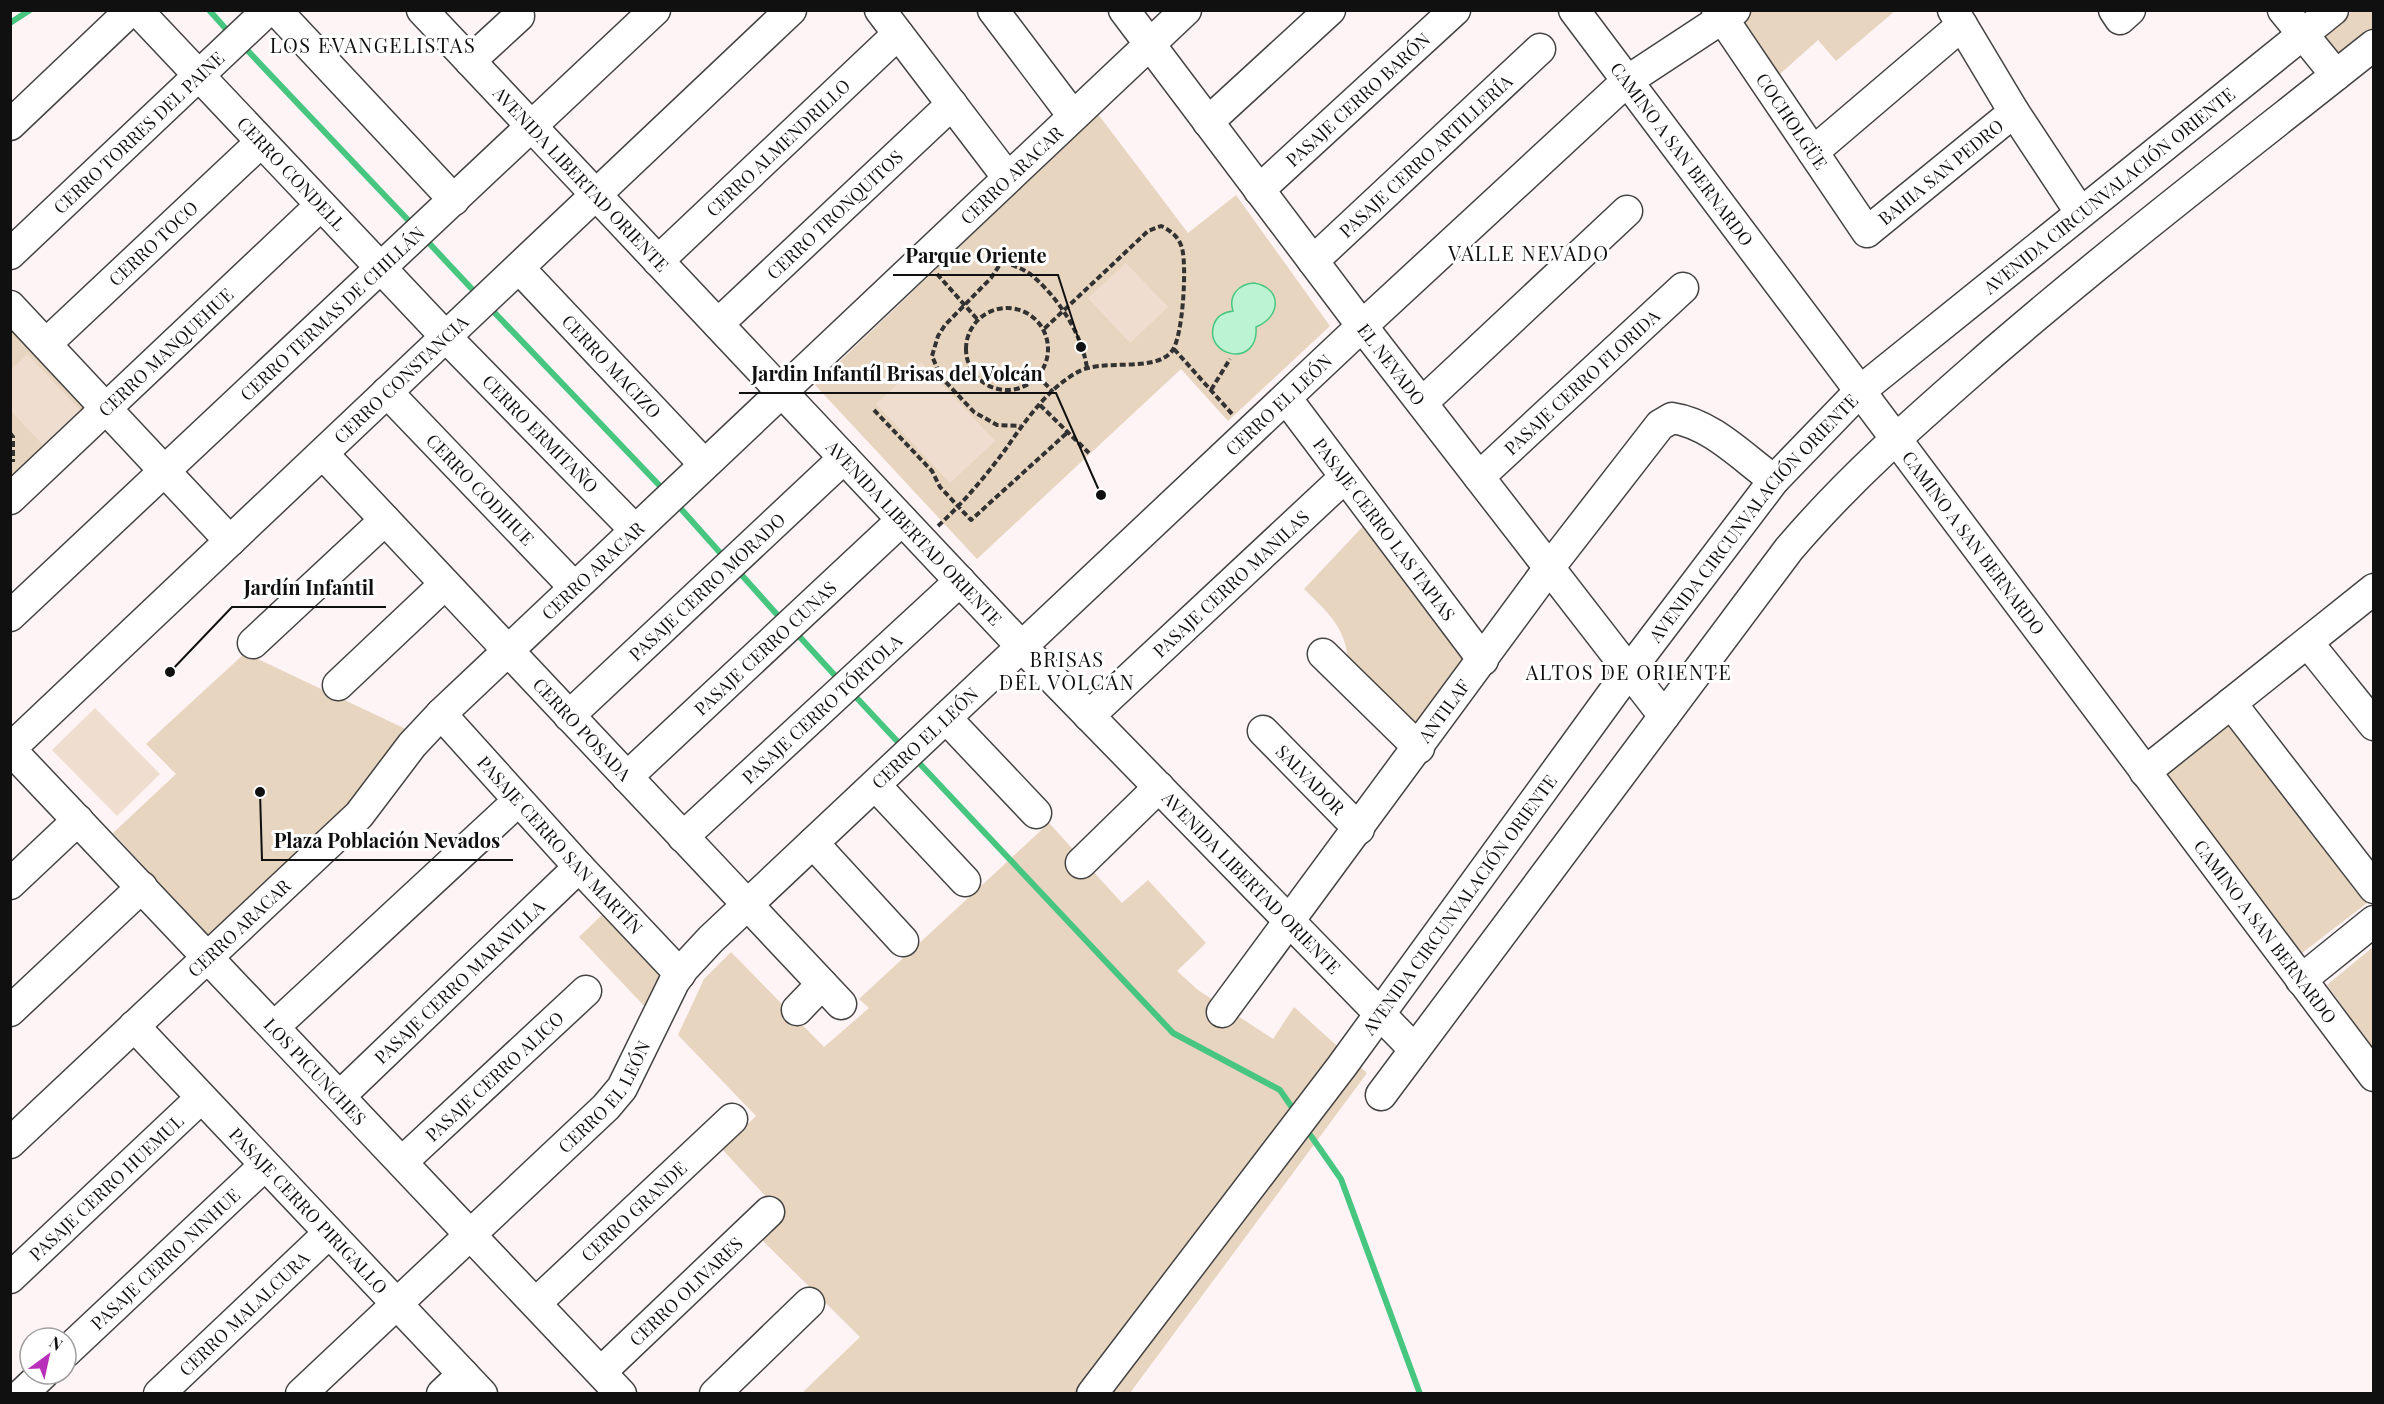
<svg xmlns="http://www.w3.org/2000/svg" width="2384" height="1404" font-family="'Playfair Display',serif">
<rect width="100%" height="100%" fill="#fef4f6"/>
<path fill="#e8d5bf" d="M1747 11H1895L1836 61 1818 40 1772 81 1732 22Z
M2353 11H2373V40L2341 66 2319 38Z
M1098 114 1188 233 1236 195 1330 326 1228 421 1181 369 977 559 815 385Z
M11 330 87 410 11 483Z
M1367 522 1463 648 1465 667 1414 727 1348 663C1347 628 1327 612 1304 589Z
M245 653 410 731 348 811 210 937 113 833 176 774 146 744Z
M2232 722 2367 903 2302 953 2167 775Z
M1049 823 1122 903 1148 880 1206 943 1177 971 1198 990 1273 1039 1294 1007 1367 1073 1130 1393H802L860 1337 760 1238 783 1215 722 1149 756 1116 678 1035 704 979 731 952 824 1047 869 1008 859 999Z
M607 910 667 975 647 1009 579 937Z
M2373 947V1049L2327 985Z"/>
<path fill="#efddd0" d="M1126 263 1168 307 1130 343 1088 298Z
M27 354 81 411 44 446 11 411V370Z
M921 362 995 441 950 483 876 404Z
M95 708 160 774 117 816 52 750Z"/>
<path fill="#bcf3d3" stroke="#47c680" stroke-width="1.5" d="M1254 283C1283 288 1281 317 1256 327 1259 369 1203 357 1214 324 1217 316 1224 312 1233 311 1228 295 1239 284 1254 283Z"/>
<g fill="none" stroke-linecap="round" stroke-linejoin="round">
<path stroke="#47c680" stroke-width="6" d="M209 10 226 29
M10 23 30 10
M248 51 409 221
M428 242 471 288
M493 311 660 486
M682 510 723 556
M739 572 781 619
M798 635 840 681
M855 696 897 741
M921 765 1173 1033 1280 1090 1291 1106
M1311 1136 1341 1179 1420 1394"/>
<defs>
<g id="minor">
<path id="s1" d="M137 10 446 337 635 530"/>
<path d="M276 10 454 200"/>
<path id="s2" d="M422 10 1022 647 1414 1049"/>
<path d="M880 10 1008 178"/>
<path d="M993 10 1073 116"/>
<path id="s3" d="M1124 10 1362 326 1664 716"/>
<path id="s4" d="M1574 10 2374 1076"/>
<path id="s5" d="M1717 10 1867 232 2014 112"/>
<path d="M1953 10 2014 112 2080 212"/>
<path d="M2114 10 2120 19 2130 10"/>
<path d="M2283 10 2336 75"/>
<path d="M470 61 519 16"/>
<path d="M1208 122 1330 10"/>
<path d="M10 125 131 10"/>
<path d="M1813 152 1962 25"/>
<path id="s6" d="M1259 190 1455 10"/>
<path id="s7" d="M10 254 268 10"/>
<path id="s8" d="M658 261 898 34"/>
<path id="s9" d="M1313 261 1540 49"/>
<path id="s10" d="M519 268 704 464"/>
<path d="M10 306 230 541"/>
<path id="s11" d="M718 324 952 104"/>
<path id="s12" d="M46 344 261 142"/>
<path id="s13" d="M387 392 574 587"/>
<path id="s14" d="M1286 398 1483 660"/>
<path d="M1422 403 1627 211"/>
<path id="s15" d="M323 454 841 1004"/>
<path id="s16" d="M1479 477 1683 288"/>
<path id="s17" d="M10 499 321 205"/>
<path id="s18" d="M10 616 655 10"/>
<path d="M253 643 385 520"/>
<path d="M2308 643 2374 725"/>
<path d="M1323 654 1419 748"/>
<path d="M338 685 445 584"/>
<path d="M2231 703 2374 888"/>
<path id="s19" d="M441 714 579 867 680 974"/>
<path id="s20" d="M569 716 844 458"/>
<path id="s21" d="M1089 716 1345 477"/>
<path d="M946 718 1036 813"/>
<path id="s22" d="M1263 731 1359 829"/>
<path id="s23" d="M10 749 791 10"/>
<path id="s24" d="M10 749 621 1394"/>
<path d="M2145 772 2374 589"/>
<path id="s25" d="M627 777 902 520"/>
<path d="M875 785 965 881"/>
<path id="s26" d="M683 837 960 581"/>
<path d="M813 843 903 941"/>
<path d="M1081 863 1159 787"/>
<path d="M10 884 78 820"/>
<path d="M2301 980 2374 921"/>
<path d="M797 1010 822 984"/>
<path d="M10 1011 142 887"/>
<path id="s27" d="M1222 1012 1549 568 1660 425 1672 418C1712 424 1742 457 1774 480"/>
<path id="s28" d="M134 1026 482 1394"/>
<path d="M274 1027 518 801"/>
<path d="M1381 1095 1789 549C1853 474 1922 415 1995 351 2118 245 2247 146 2374 45"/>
<path id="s29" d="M340 1096 579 867"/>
<path id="s30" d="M10 1143 359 815 412 745 441 714 1186 10"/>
<path id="s31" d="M402 1162 586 991"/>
<path id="s32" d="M10 1278 201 1098"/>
<path id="s33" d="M536 1303 732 1119"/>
<path id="s34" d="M66 1352 265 1165"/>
<path id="s35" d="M601 1372 769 1212"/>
<path d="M22 1394 43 1374"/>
<path id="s36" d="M159 1394 329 1233"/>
<path id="s37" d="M301 1394 606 1107 622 1088 674 982 684 968 711 939 1362 326 1627 81 1735 10"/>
<path d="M442 1394 463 1374"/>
<path d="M715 1394 809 1303"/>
<path id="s38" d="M1092 1394 1342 1066 1629 671 1774 480 1860 391 2333 10"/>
</g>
</defs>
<use href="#minor" stroke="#434343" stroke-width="33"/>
<path stroke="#323232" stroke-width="4" stroke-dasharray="6 3" stroke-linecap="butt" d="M1009 251 991 278 945 325 938 336 932 356 941 377 974 412 997 425 1020 426
M1003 262C1015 266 1027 270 1036 279 1061 302 1082 335 1087 368
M937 274 978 320
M966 349a41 41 0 1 1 82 0a41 41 0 1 1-82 0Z
M1174 349 1233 415
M1038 376 1053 392
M1211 390 1230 359
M1040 405 1089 453
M874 410 932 471 940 487 971 520 1068 432
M10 433 13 437V462
M938 526C963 503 985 477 1005 450 1024 423 1046 390 1076 373 1101 357 1154 374 1172 351 1183 337 1187 266 1182 248 1179 237 1170 230 1161 226L1148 231 1044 329"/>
<use href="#minor" stroke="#fff" stroke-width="30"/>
</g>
<g text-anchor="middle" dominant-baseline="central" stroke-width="6" stroke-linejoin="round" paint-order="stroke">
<g font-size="18" fill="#101010" stroke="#fff">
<text stroke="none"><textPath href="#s6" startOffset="134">PASAJE CERRO BARÓN</textPath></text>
<text stroke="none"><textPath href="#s5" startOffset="134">COCHOLGÜE</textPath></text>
<text stroke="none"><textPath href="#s7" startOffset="177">CERRO TORRES DEL PAINE</textPath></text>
<text stroke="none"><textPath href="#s8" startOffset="165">CERRO ALMENDRILLO</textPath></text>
<text stroke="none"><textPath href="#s9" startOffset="154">PASAJE CERRO ARTILLERÍA</textPath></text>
<text stroke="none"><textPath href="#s4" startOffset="180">CAMINO A SAN BERNARDO</textPath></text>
<text stroke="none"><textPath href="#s5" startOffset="363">BAHIA SAN PEDRO</textPath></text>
<text stroke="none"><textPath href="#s1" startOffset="225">CERRO CONDELL</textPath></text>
<text stroke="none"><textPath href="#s30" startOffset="1394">CERRO ARACAR</textPath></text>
<text stroke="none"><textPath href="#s2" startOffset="232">AVENIDA LIBERTAD ORIENTE</textPath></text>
<text stroke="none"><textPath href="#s38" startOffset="1584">AVENIDA CIRCUNVALACIÓN ORIENTE</textPath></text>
<text stroke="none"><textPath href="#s11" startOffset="160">CERRO TRONQUITOS</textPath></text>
<text stroke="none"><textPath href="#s12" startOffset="147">CERRO TOCO</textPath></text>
<text stroke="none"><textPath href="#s18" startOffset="442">CERRO TERMAS DE CHILLÁN</textPath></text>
<text stroke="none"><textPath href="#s17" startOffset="214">CERRO MANQUEHUE</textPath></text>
<text stroke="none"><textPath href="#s3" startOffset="444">EL NEVADO</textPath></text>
<text stroke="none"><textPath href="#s10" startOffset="135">CERRO MACIZO</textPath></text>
<text stroke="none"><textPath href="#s23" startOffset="538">CERRO CONSTANCIA</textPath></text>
<text stroke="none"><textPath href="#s16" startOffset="140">PASAJE CERRO FLORIDA</textPath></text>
<text stroke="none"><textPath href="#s37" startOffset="1398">CERRO EL LEÓN</textPath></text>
<text stroke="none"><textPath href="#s1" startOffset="585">CERRO ERMITAÑO</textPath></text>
<text stroke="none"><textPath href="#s13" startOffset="135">CERRO CODIHUE</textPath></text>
<text stroke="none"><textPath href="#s38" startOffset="1098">AVENIDA CIRCUNVALACIÓN ORIENTE</textPath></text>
<text stroke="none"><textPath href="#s14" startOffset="164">PASAJE CERRO LAS TAPIAS</textPath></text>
<text stroke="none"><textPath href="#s2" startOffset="718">AVENIDA LIBERTAD ORIENTE</textPath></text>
<text stroke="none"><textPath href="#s4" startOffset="666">CAMINO A SAN BERNARDO</textPath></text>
<text stroke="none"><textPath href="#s30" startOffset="818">CERRO ARACAR</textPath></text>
<text stroke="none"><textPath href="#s21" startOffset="194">PASAJE CERRO MANILAS</textPath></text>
<text stroke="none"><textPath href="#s20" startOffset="189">PASAJE CERRO MORADO</textPath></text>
<text stroke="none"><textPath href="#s25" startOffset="189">PASAJE CERRO CUNAS</textPath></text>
<text stroke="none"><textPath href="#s26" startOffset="189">PASAJE CERRO TÓRTOLA</textPath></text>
<text stroke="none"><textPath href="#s27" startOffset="374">ANTILAF</textPath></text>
<text stroke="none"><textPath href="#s15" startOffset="378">CERRO POSADA</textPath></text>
<text stroke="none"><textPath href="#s37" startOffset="912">CERRO EL LEÓN</textPath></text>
<text stroke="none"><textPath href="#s22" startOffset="68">SALVADOR</textPath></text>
<text stroke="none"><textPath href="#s19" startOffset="177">PASAJE CERRO SAN MARTÍN</textPath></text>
<text stroke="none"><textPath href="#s2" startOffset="1204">AVENIDA LIBERTAD ORIENTE</textPath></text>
<text stroke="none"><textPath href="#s38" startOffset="612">AVENIDA CIRCUNVALACIÓN ORIENTE</textPath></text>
<text stroke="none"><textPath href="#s30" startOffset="314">CERRO ARACAR</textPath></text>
<text stroke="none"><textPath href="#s4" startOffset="1152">CAMINO A SAN BERNARDO</textPath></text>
<text stroke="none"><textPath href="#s29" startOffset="165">PASAJE CERRO MARAVILLA</textPath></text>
<text stroke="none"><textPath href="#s24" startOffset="444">LOS PICUNCHES</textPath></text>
<text stroke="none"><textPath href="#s31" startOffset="126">PASAJE CERRO ALICO</textPath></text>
<text stroke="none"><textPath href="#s37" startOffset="426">CERRO EL LEÓN</textPath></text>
<text stroke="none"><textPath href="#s32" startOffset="132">PASAJE CERRO HUEMUL</textPath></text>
<text stroke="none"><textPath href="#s28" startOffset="254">PASAJE CERRO PIRIGALLO</textPath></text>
<text stroke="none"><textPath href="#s33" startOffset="134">CERRO GRANDE</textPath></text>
<text stroke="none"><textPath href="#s34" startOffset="136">PASAJE CERRO NINHUE</textPath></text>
<text stroke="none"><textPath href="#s35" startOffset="117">CERRO OLIVARES</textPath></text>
<text stroke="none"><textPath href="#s36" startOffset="117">CERRO MALALCURA</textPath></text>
</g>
<g font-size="20" letter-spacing="1.5" fill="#101010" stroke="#fff">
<text x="373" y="44">LOS EVANGELISTAS</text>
<text x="1529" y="252">VALLE NEVADO</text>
<text x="1067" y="658">BRISAS<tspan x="1067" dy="23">DEL VOLCÁN</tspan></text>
<text x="1629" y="671">ALTOS DE ORIENTE</text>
</g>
</g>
<path fill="none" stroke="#101010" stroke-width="2" d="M1081 347L1058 275H893M1101 495L1056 393H739M170 672L232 607H386M260 792L262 860H513"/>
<g fill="#101010" stroke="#fff" stroke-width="2">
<circle cx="1081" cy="347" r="6"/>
<circle cx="1101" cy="495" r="6"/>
<circle cx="170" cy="672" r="6"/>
<circle cx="260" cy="792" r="6"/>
</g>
<g font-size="20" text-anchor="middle" font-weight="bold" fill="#101010" stroke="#fff" stroke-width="6" stroke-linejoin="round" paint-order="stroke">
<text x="976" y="263">Parque Oriente</text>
<text x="897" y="381">Jardin Infantíl Brisas del Volcán</text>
<text x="309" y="595">Jardín Infantil</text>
<text x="387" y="848">Plaza Población Nevados</text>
</g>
<rect width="2384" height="1404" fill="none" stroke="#101010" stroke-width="24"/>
<g transform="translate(48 1356) rotate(33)"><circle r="28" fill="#ffffff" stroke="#9f9f9f" stroke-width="1.5"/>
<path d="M0-4.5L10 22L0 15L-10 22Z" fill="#b930b8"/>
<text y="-9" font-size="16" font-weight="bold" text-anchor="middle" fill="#101010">N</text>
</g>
</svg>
